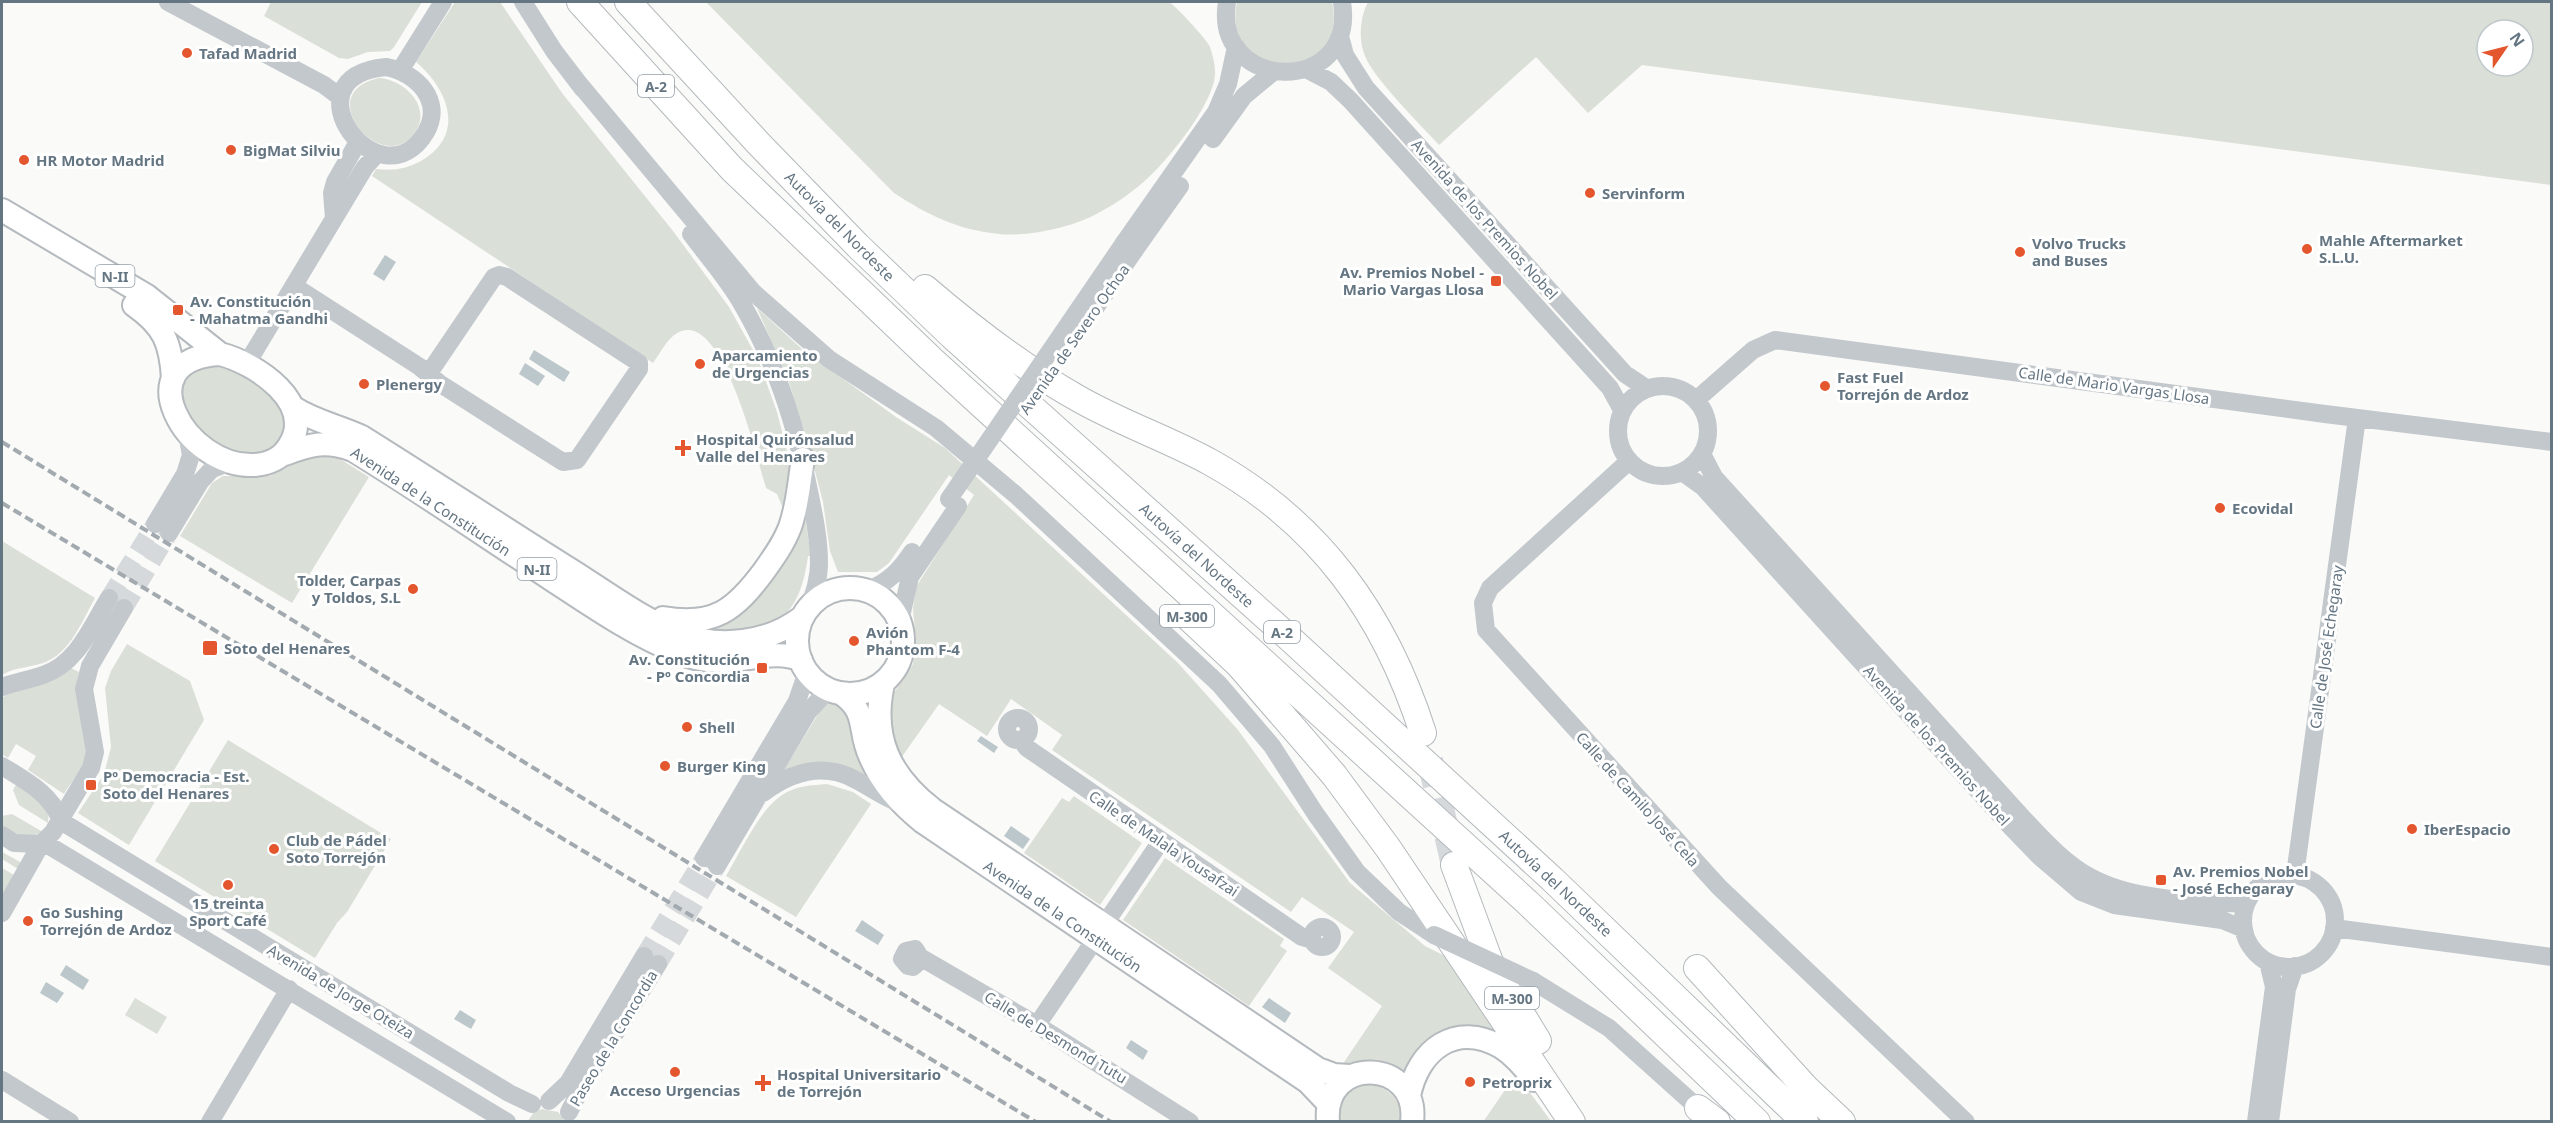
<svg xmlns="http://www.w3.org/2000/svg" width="2553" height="1123" font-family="'Noto Sans',sans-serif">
<rect width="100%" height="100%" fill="#fafaf8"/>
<path fill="#dadfd7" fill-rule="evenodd" d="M271 2H422L394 47 390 51 368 52 348 59 339 58 264 16Z
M455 2H500L562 93 673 231 729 307 758 359 777 412 788 455 792 481 789 508 782 506 777 494 766 488C757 457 727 332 689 330 671 329 662 351 653 363L372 176 376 169C394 171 405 169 421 161 466 135 449 90 416 62Z
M706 2H1169C1177 7 1204 37 1209 45 1212 51 1215 65 1215 71 1217 100 1169 159 1148 178 1134 191 1117 203 1100 212 1075 227 1028 237 999 234 958 230 928 215 894 193Z
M1237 2H1332C1351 86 1219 82 1237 2Z
M1368 2H2551V185L1642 65 1588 113 1536 57 1439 145C1420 124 1374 79 1365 56 1358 40 1360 17 1368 2ZM2487 30H2523V66H2487Z
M380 78C409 81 436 113 410 138 376 171 312 91 380 78Z
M757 308 803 350 896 417 945 448 1178 663 1238 730 1350 883 1425 946 1449 958 1508 1042 1474 1031 1407 1078 1340 1068 1382 1006 1328 968 1354 932 1302 897 1291 912 1052 750 1062 735 1011 699 987 736 939 704 899 761 889 736 891 697 913 664 916 642 913 609 916 587 974 495 949 475 889 563 877 572H838L830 551 823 502 808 444 789 382Z
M224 365C247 375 273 388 284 413 288 420 285 433 280 439 263 464 238 457 215 443 210 440 203 437 199 433 191 425 186 411 180 401 187 366 190 370 224 365Z
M314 452 335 456 369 477 292 603 180 536 212 483 223 476H270Z
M804 512 811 556H808C798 631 763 635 695 630L704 627Z
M2 541 95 598C82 621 70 654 43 663 29 668 14 667 2 675Z
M127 644 190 681 204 720 129 845 78 813 104 774 111 747 105 688 111 671Z
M71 668 79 672C72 702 90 727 86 757 84 768 70 783 64 794L28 770 36 756 16 744 8 758 2 754V698L12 691Z
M829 702 844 706 874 783 782 773 820 711Z
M228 740 391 839 347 912 337 923 315 958 155 861Z
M17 783 38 796 49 812 48 823 19 805 13 790Z
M827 784 853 792 871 804 796 917 726 876C740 853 759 810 782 795 795 786 812 785 827 784Z
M1074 796 1142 843 1100 905 1024 853 1062 798 1069 802Z
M12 814 43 832 26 839 2 829V816Z
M2 852 22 863 18 869 2 859Z
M1165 858 1284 939 1280 946 1287 951 1249 1006 1123 920Z
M2 868 14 875 2 896Z
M135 998 167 1017 157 1034 125 1015Z
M1516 1074 1551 1121 1483 1122Z
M1361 1084C1384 1083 1403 1097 1400 1122L1339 1121C1338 1103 1344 1092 1361 1084Z
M542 1109 558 1112 565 1121 527 1122 534 1112Z"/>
<path fill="#bbc7cb" d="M385 255 396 262 384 281 373 274Z
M534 350 570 372 564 382 529 359Z
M525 363 545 376 538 386 519 374Z
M981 736 998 747 994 753 977 741Z
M1011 826 1030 839 1023 849 1004 836Z
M862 920 884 935 878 945 855 931Z
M66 965 89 980 83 990 60 975Z
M46 982 64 993 57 1003 40 993Z
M1269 998 1291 1013 1285 1023 1262 1007Z
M460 1010 476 1020 471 1029 454 1019Z
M1131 1040 1148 1051 1143 1060 1126 1048Z"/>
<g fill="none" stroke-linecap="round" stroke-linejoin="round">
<path stroke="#d5d9db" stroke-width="18" stroke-dasharray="18 9" stroke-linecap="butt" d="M109 598 155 524
M124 608 169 533
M644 956 704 858
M658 964 717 866"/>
<path stroke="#d5d9db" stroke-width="26" stroke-dasharray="26 13" stroke-linecap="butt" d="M1430 760 1454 865"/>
<defs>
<path id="major" d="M2 210 147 296 220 354
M134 305C164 326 171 343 173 379
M220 354C256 363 317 404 289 446 282 458 269 464 255 465 185 469 124 359 220 354Z
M294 408C316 422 339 426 362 437 434 482 505 529 577 574 608 594 647 622 680 634 720 649 768 643 801 618
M285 454C310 444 327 440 353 450 420 491 485 536 551 579 591 605 632 634 677 652 693 659 712 662 730 660 755 659 778 650 801 660
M797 641a53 53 0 1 1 106 0a53 53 0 1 1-106 0Z
M663 618C714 627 735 610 764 571 774 557 784 543 790 527 798 505 799 482 803 459
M883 684C871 738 890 776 932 809L1318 1069 1334 1075 1349 1076
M842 694C868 712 858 730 870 756 882 784 900 803 923 822L1308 1082 1328 1103
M1409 1096C1418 1050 1455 1021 1501 1047 1514 1055 1525 1068 1534 1080
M1328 1122C1322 1054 1420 1058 1412 1122"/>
<path id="highway" d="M580 2 732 169 930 358 1528 903 1757 1122
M628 2 759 144 858 246 952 336 1274 624 1552 879 1805 1122
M925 288C974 330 1023 368 1079 399 1121 423 1168 439 1210 462 1320 523 1385 615 1423 733
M1188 617 1239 665 1334 775 1388 848 1572 1122
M1454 865 1490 962 1538 1041
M1697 968 1806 1088 1842 1122
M1698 1108 1717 1122"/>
</defs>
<use href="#major" stroke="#b5babe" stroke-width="26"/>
<use href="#highway" stroke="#b4b9bd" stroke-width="28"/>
<path stroke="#c3c8cc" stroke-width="18" d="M168 2 324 85 340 97
M523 2 554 51 583 89
M1227 2C1212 92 1357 98 1342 2
M1340 36 1345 55 1366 88 1625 374 1646 388
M386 67C416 72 444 101 426 132 381 208 282 77 386 67Z
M401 69 443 2
M1306 69 1331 82 1351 101 1610 388 1622 410
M576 80 753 292 829 359 936 428 1016 495 1219 684 1272 746 1315 813 1357 872 1399 912 1434 935
M1213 139 1244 96 1273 72
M334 218 332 193 335 182 358 142
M691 234C708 257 728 279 742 304 776 362 796 425 809 491 814 515 819 539 819 563 819 579 814 593 809 608
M1124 243 1216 112 1228 84 1236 47
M1134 251 1180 186
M294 286 420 367 439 383 563 462 577 460 639 369V363L507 277 499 275 494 277 429 373
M246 365 365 167 377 154
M1618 431a45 45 0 1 1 90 0a45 45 0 1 1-90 0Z
M1696 400 1753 350 1775 340 2325 414 2552 442
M1702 454 1714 477 2022 817C2076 876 2098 891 2179 900 2202 902 2224 905 2247 902
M1629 461 1490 588 1483 603 1486 630 1719 887 1966 1122
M1682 472 1703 487 2010 826 2040 857 2081 892 2114 905 2222 920 2244 929
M155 524 185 474 191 455 187 434
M169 533 200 482 212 469 230 462
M868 590C889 582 900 570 912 552
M900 621 910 577 958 506
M2 687C15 682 29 680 43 675 77 664 91 627 109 598
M1007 729a11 11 0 1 1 22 0a11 11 0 1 1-22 0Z
M1021 740 1027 748 1302 937 1312 940
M2 766C24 780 49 792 60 818
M763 793C790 773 822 762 854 779 870 787 883 797 899 803
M59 820 509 1093 532 1104
M2 835 14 843 41 844
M43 842 507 1122
M704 858 797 701 807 672
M717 866 808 712 828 690
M2295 875 2357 418
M2243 921a46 46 0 1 1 92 0a46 46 0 1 1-92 0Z
M2 913 41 844 53 832 91 768 95 752 84 689 90 666 124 608
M1104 925 1161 841
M1312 937a10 10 0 1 1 20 0a10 10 0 1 1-20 0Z
M2334 928 2552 957
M920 957V961L913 967 908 966 902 959 906 951 915 949 920 957 1037 1025 1190 1122
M1533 981 1609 1028 1707 1116
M1037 1025 1096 938
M2 1080 70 1122
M549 1101 568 1083 644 956
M569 1112 580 1090 658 964
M210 1122 289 989
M2256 1122 2274 987 2268 962
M2270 1122 2287 989 2295 966"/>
<use href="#major" stroke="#fff" stroke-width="22"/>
<use href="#highway" stroke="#fff" stroke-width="26"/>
<path stroke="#a2aab0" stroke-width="4" stroke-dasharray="9 4.5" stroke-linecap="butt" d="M2 442 1111 1122
M2 503 1036 1122"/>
<path stroke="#c3c8cc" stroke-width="18" d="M1096 307 1134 251
M949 499 1124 243
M1434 935 1533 981"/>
</g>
<g fill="#e4572e" stroke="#fff" stroke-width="2">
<circle cx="187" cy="53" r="6"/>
<circle cx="231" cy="150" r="6"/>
<circle cx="24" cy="160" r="6"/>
<circle cx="1590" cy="193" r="6"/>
<circle cx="2307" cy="249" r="6"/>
<circle cx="2020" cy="252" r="6"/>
<rect x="1490" y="275" width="12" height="12" rx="3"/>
<rect x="172" y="304" width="12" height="12" rx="3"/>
<circle cx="700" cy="364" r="6"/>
<circle cx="364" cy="384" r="6"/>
<circle cx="1825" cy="386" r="6"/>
<path d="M680 439h6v6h6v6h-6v6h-6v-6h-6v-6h6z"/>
<circle cx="2220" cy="508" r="6"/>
<circle cx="413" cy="589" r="6"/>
<circle cx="854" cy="641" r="6"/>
<rect x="202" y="640" width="16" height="16" rx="3"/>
<rect x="756" y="662" width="12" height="12" rx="3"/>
<circle cx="687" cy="727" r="6"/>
<circle cx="665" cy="766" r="6"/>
<rect x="85" y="779" width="12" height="12" rx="3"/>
<circle cx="2412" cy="829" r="6"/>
<circle cx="274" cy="849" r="6"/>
<rect x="2155" y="874" width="12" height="12" rx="3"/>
<circle cx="228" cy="885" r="6"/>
<circle cx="28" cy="921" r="6"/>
<circle cx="675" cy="1072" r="6"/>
<circle cx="1470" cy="1082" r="6"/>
<path d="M760 1074h6v6h6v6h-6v6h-6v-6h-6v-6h6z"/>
</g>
<g text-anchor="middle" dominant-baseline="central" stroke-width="6" stroke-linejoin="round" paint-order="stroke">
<g fill="#fff" stroke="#939fa8" stroke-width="1.5">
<rect x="638" y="75" width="36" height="22" rx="4.5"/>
<rect x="95.5" y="265" width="39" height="22" rx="4.5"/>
<rect x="517.5" y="558" width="39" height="22" rx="4.5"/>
<rect x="1160" y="605" width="54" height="22" rx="4.5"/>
<rect x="1264" y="621" width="36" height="22" rx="4.5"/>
<rect x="1485" y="987" width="54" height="22" rx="4.5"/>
</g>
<g font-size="14" font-weight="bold" fill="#657683">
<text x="656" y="86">A-2</text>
<text x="115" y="276">N-II</text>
<text x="537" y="569">N-II</text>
<text x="1187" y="616">M-300</text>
<text x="1282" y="632">A-2</text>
<text x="1512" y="998">M-300</text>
</g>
<g font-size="15" font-weight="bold" fill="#657683" stroke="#fff" text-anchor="start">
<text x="199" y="53">Tafad Madrid</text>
<text x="243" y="150">BigMat Silviu</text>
<text x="36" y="160">HR Motor Madrid</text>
<text x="1602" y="193">Servinform</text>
<text x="2319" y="240">Mahle Aftermarket<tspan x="2319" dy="17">S.L.U.</tspan></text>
<text x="2032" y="243">Volvo Trucks<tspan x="2032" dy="17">and Buses</tspan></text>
<text x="1484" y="272" text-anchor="end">Av. Premios Nobel -<tspan x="1484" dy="17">Mario Vargas Llosa</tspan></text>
<text x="190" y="301">Av. Constitución<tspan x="190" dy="17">- Mahatma Gandhi</tspan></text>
<text x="712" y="355">Aparcamiento<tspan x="712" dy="17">de Urgencias</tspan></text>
<text x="1837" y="377">Fast Fuel<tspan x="1837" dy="17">Torrejón de Ardoz</tspan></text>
<text x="376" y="384">Plenergy</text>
<text x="696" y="439">Hospital Quirónsalud<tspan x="696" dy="17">Valle del Henares</tspan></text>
<text x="2232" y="508">Ecovidal</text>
<text x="401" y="580" text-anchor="end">Tolder, Carpas<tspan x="401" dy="17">y Toldos, S.L</tspan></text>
<text x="866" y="632">Avión<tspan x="866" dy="17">Phantom F-4</tspan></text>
<text x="224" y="648">Soto del Henares</text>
<text x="750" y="659" text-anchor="end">Av. Constitución<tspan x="750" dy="17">- Pº Concordia</tspan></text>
<text x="699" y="727">Shell</text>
<text x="677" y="766">Burger King</text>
<text x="103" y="776">Pº Democracia - Est.<tspan x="103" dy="17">Soto del Henares</tspan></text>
<text x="2424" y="829">IberEspacio</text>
<text x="286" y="840">Club de Pádel<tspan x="286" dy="17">Soto Torrejón</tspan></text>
<text x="2173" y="871">Av. Premios Nobel<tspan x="2173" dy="17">- José Echegaray</tspan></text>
<text x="228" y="903" text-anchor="middle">15 treinta<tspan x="228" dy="17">Sport Café</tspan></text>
<text x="40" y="912">Go Sushing<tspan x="40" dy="17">Torrejón de Ardoz</tspan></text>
<text x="777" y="1074">Hospital Universitario<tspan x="777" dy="17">de Torrejón</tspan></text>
<text x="1482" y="1082">Petroprix</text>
<text x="675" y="1090" text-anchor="middle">Acceso Urgencias</text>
</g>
<g font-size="15" fill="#657683" stroke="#fff">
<text transform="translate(1485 219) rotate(48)">Avenida de los Premios Nobel</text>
<text transform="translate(840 226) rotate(45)">Autovía del Nordeste</text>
<text transform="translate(1074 339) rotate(-55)">Avenida de Severo Ochoa</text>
<text transform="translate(2114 385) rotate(8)">Calle de Mario Vargas Llosa</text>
<text transform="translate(431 501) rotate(33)">Avenida de la Constitución</text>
<text transform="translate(1197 555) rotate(42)">Autovía del Nordeste</text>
<text transform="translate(2326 647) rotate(-82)">Calle de José Echegaray</text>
<text transform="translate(1937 745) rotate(48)">Avenida de los Premios Nobel</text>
<text transform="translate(1638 799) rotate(48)">Calle de Camilo José Cela</text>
<text transform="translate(1164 843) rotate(34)">Calle de Malala Yousafzai</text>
<text transform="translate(1556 883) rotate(43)">Autovía del Nordeste</text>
<text transform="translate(1063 916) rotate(34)">Avenida de la Constitución</text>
<text transform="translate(341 991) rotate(31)">Avenida de Jorge Oteiza</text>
<text transform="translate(1056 1037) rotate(31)">Calle de Desmond Tutu</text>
<text transform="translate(613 1038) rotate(-59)">Paseo de la Concordia</text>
</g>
</g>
<rect width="2553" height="1123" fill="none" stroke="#657683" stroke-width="6"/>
<g transform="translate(2505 48) rotate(55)"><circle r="28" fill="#ffffff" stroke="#c1c8cd" stroke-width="1.5"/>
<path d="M0-4.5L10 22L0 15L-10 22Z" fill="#e4572e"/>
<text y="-9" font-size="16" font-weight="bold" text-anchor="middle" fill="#657683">N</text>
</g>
</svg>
